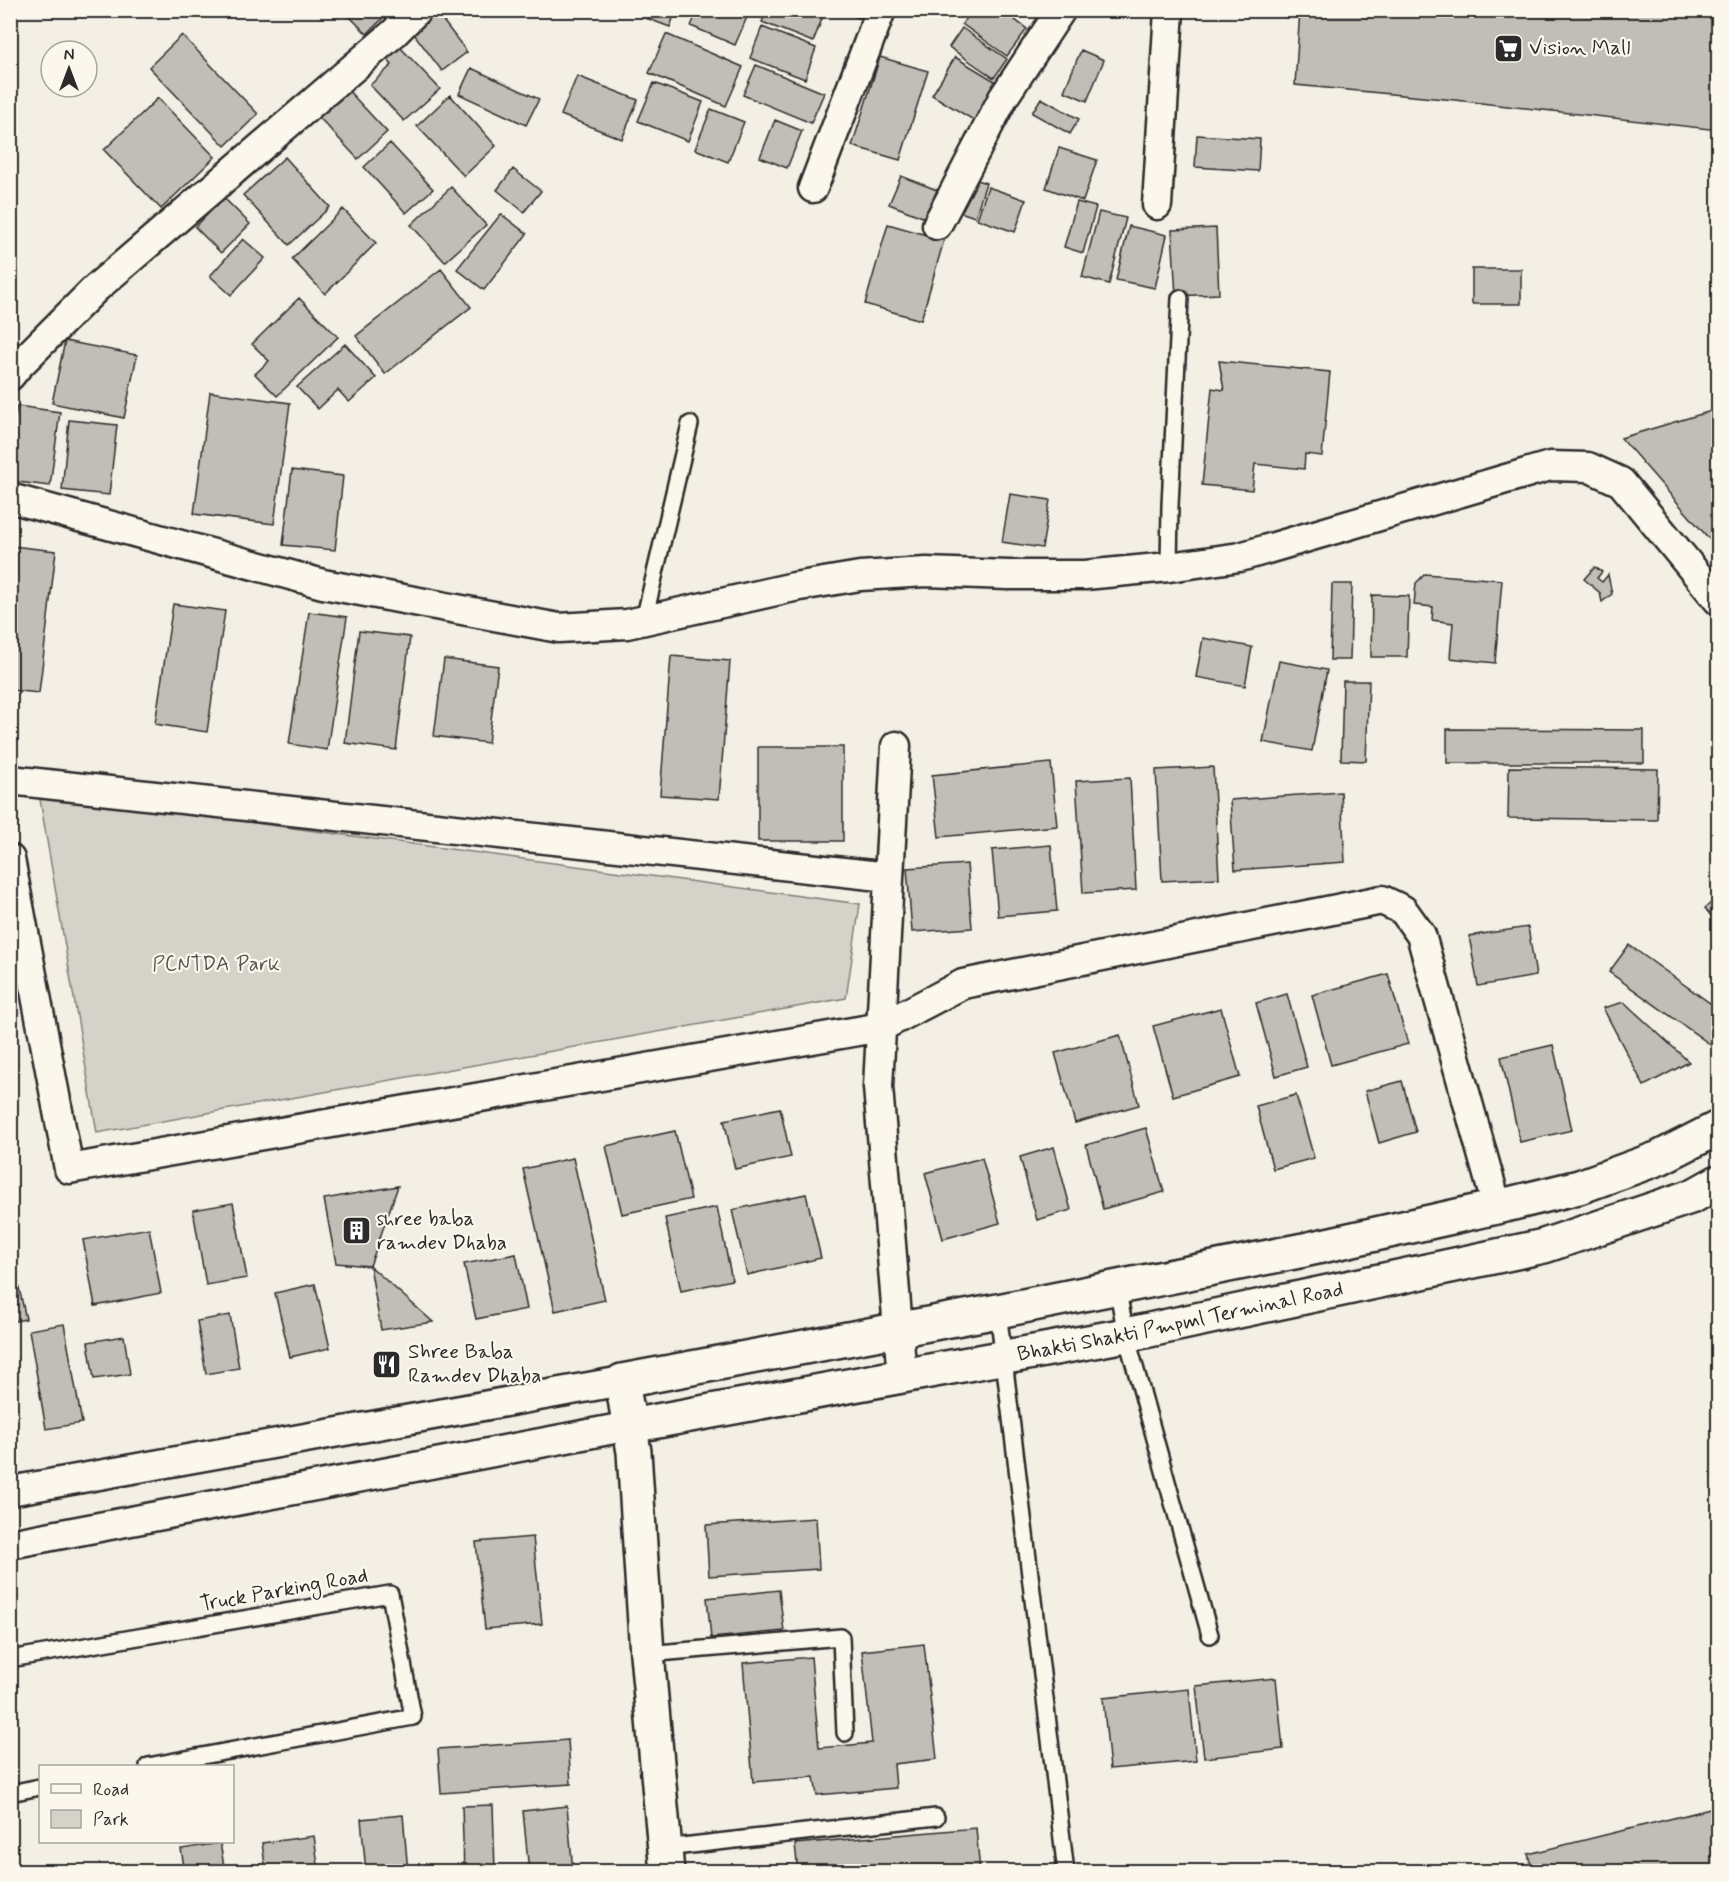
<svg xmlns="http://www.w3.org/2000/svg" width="1729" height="1882" font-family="Mynerve,sans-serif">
<rect width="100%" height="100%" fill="#f3efe4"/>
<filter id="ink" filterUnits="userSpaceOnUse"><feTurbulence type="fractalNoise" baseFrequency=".0167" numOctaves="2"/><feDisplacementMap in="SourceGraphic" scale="12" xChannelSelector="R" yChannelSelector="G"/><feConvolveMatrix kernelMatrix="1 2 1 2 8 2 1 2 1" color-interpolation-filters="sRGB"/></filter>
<g filter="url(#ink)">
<path fill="#d5d2c9" stroke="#807e7a" stroke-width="1.5" d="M39 794 860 904 846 998 97 1133Z"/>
<path fill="#c0beb6" stroke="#2b2b2b" stroke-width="1.5" d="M343 10H391L367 34Z
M429 10H435L467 52 442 71 408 26Z
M636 10H676L670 27 635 14Z
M698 10H732L747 17 735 45 691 26Z
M767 10H824L825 11 813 42 762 22Z
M839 10H864L861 19Z
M972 10H1002L1027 29 1007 56 962 24Z
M1300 10H1718V130L1455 100 1295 85Z
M762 27 816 48 805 79 750 58Z
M962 28 1007 59 994 78 949 47Z
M666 34 743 67 726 106 649 73Z
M182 35 258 114 225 146 149 67Z
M398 45 440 89 404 121 370 85 392 65 385 57Z
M1081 50 1104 60 1087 101 1064 91Z
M880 57 928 71 900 160 852 146Z
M955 57 1003 86 980 124 932 95Z
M756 65 824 93 811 123 743 95Z
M471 68 539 99 526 125 459 94Z
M577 76 638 100 622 139 561 115Z
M654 83 703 102 688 141 638 121Z
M345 87 387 132 358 159 315 113Z
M450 95 496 146 464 176 417 126Z
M158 98 215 157 161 209 104 150Z
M1041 98 1079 119 1070 134 1032 113Z
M711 109 744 122 728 162 695 149Z
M775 120 802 131 787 168 760 157Z
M1197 135 1260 139 1258 171 1195 167Z
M390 143 433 189 406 213 364 167Z
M1059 148 1097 160 1083 201 1046 188Z
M285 157 330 207 289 245 243 195Z
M513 169 541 191 524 212 497 190Z
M901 176 937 190 925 218 889 204Z
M965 176 986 183 975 217 954 210Z
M451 187 486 225 445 262 411 225Z
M988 187 1026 200 1015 232 977 219Z
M224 198 250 224 221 253 195 227Z
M1077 202 1096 207 1083 253 1064 247Z
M343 209 376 243 325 294 292 259Z
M1099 212 1126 218 1109 284 1082 277Z
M501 214 527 234 484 290 457 269Z
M888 224 944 240 921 320 865 304Z
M1129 226 1167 235 1155 288 1116 280Z
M1216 228 1219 294 1176 296 1172 230Z
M243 239 265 258 231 295 210 276Z
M441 269 471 307 385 374 356 336Z
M1472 269H1521V304H1472Z
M299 298 338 337 277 396 255 374 269 361 252 344Z
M65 341 137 355 124 418 52 403Z
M345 344 376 378 349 402 338 390 318 409 297 387Z
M1219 361 1330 372 1322 456 1305 454 1304 469 1255 464 1252 490 1202 485 1212 388 1224 390Z
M210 392 290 403 274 524 194 514Z
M17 406 60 412 50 486 10 481V449Z
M1718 409V549L1621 438Z
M69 420 117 425 109 495 62 490Z
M292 470 343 476 335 550 283 545Z
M1010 494 1050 500 1042 548 1002 542Z
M12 546 56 551 39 693 10 690Z
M1595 567 1602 572 1597 578 1602 582 1608 575 1612 594 1602 602 1600 593 1584 579Z
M1425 574 1502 580 1495 663 1450 658 1453 623 1432 620 1433 607 1414 605 1416 583Z
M1332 584H1352L1350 660H1330Z
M1372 595 1409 596 1407 657H1371Z
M173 604 225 611 207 732 155 724Z
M309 612 347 617 327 750 289 744Z
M359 631 410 637 396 750 345 743Z
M1203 638 1252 647 1245 686 1196 677Z
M671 656 730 661 719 799 660 795Z
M444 659 498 666 488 743 434 736Z
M1279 661 1327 670 1312 751 1263 742Z
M1343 681H1369L1366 761 1341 760Z
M1447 729 1644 730V763H1447Z
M758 747H843V841H758Z
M1051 763 1057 826 939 837 932 775Z
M1213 767 1219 878 1162 881 1156 770Z
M1509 767 1658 769 1657 820 1508 818Z
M1130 778 1136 890 1083 893 1076 781Z
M1341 792 1345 862 1235 870 1230 800Z
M1051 845 1057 911 998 916 992 850Z
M967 864 972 928 912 932 907 868Z
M1718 897V925L1705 908Z
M1528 927 1536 976 1478 986 1469 936Z
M1629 945 1718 1009V1050L1609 972Z
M1388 974 1408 1044 1331 1065 1312 995Z
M1287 994 1307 1067 1276 1076 1256 1003Z
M1624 1002 1689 1062 1644 1086 1603 1008Z
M1221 1008 1240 1077 1173 1096 1153 1026Z
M1120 1035 1139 1105 1075 1123 1055 1053Z
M1553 1045 1572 1130 1520 1142 1501 1057Z
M1402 1081 1416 1132 1379 1143 1365 1091Z
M1296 1095 1314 1158 1273 1169 1256 1106Z
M780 1108 791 1157 735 1169 724 1120Z
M1146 1128 1164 1192 1103 1209 1086 1145Z
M675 1131 691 1199 622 1214 606 1146Z
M1054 1147 1071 1210 1037 1220 1020 1157Z
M573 1158 605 1300 555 1311 523 1169Z
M982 1158 1000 1223 943 1239 925 1173Z
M398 1186 370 1266 336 1263 324 1199Z
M806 1194 821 1258 747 1275 732 1210Z
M233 1203 247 1278 206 1285 193 1210Z
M717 1207 732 1280 681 1291 665 1218Z
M149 1228 161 1293 95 1306 83 1240Z
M10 1248 26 1319 10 1322Z
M516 1254 527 1309 476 1319 464 1264Z
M370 1266 433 1322 381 1330Z
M315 1284 330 1348 290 1357 275 1293Z
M230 1315 239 1368 206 1374 197 1321Z
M64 1324 82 1423 46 1429 29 1330Z
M124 1336 130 1374 94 1379 88 1342Z
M816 1518 819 1569 709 1576 706 1525Z
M533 1537 542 1624 485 1629 476 1542Z
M779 1590 784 1631 711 1638 707 1598Z
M924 1644 937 1759 894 1764 896 1788 817 1795 814 1777 753 1782 743 1663 811 1657 819 1748 872 1743 862 1651Z
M1276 1678 1283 1749 1204 1758 1196 1686Z
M1189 1689 1196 1761 1110 1769 1103 1698Z
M568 1740 571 1784 441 1793 438 1749Z
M493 1805 495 1872H464L462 1806Z
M567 1806 573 1872H529L523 1811Z
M1718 1807V1872H1533L1528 1854Z
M403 1815 408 1872H366L361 1819Z
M976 1828 980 1872H798L795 1844Z
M314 1836 319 1872H266L262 1843Z
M220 1843 225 1872H185L181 1849Z"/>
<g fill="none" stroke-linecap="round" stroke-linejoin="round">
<defs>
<path id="lane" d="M1169 567 1170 505 1180 298
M644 620 690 424
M1117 1286 1126 1335 1210 1635
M998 1311 1066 1872
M647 1654 841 1637 845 1733
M10 1659 390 1594 413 1717 148 1766
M10 1793 40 1787
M665 1848 936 1817"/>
<path id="street" d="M813 188 881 10
M1157 205 1169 10
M937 225 1003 98 1061 10
M10 376 19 365 95 289 394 33 417 10
M10 498 323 584 559 628 627 624 794 587 860 576 926 572 1008 575H1085L1169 567 1240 557 1550 466 1588 467 1621 482 1718 600
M896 746 878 1087 902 1377
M10 780 889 877
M10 859 69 1169 881 1027 963 984 1382 900 1403 910 1421 935 1497 1207
M10 1491 622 1381
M10 1544 630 1426"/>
<g id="primary">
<path id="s1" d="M630 1426 1126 1335 1544 1246 1693 1196 1718 1182"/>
<path d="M667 1872 647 1654 634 1452 622 1381 998 1311 1304 1250 1497 1207 1579 1187 1659 1158 1718 1128"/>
</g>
</defs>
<use href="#lane" stroke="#2b2b2b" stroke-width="20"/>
<use href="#street" stroke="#2b2b2b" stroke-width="33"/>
<use href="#primary" stroke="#2b2b2b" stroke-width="38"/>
<use href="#lane" stroke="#fbf7ec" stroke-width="15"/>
<use href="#street" stroke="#fbf7ec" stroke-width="28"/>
<use href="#primary" stroke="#fbf7ec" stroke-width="33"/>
</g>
</g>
<defs>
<symbol id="supermarket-square" viewBox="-11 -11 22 22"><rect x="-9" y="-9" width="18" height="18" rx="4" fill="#2b2b2b" stroke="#fbf7ec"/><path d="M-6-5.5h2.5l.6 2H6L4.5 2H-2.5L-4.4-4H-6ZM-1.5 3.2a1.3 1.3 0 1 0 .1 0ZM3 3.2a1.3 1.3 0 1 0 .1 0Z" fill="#fff"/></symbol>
<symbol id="building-square" viewBox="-11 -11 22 22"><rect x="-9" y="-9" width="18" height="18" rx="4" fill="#2b2b2b" stroke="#fbf7ec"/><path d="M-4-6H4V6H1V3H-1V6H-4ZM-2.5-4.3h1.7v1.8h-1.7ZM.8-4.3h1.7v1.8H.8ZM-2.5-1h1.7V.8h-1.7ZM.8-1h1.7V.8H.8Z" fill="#fff"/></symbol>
<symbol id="restaurant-square" viewBox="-11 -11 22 22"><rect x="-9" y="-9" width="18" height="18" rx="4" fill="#2b2b2b" stroke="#fbf7ec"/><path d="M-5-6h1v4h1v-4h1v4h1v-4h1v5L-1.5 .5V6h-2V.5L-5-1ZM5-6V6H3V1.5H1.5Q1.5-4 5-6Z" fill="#fff"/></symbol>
</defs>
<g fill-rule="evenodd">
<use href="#supermarket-square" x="1492" y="32" width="33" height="33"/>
<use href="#building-square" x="340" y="1214" width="33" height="33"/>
<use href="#restaurant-square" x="370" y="1348" width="33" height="33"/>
</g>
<g text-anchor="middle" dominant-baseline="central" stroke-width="4.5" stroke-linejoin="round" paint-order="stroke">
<g font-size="21" fill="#2b2b2b" stroke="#fbf7ec" text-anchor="start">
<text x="1529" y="48">Vision Mall</text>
<text x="377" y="1219">shree baba<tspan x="377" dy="24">ramdev Dhaba</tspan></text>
<text x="408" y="1352">Shree Baba<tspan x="408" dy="24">Ramdev Dhaba</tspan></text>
</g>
<g font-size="21" fill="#565552" stroke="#fbf7ec">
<text x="216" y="964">PCNTDA Park</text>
</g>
<g font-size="21" fill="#2b2b2b" stroke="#fbf7ec">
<text stroke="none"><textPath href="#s1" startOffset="560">Bhakti Shakti Pmpml Terminal Road</textPath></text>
<text transform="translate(284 1590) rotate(-10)">Truck Parking Road</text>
</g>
</g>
<rect width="1729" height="1882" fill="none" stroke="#fbf7ec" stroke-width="36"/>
<rect x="18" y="18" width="1693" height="1846" fill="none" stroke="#2b2b2b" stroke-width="2" filter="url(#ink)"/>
<rect x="39" y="1765" width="195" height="78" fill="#fbf7ec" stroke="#a8a59f" stroke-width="1.5"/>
<rect x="51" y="1784" width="30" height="9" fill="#fbf7ec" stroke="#a8a59f" stroke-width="1.5"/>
<text x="93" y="1795" font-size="18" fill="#2b2b2b">Road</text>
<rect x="51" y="1810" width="30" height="18" fill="#d5d2c9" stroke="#a8a59f" stroke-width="1.5"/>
<text x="93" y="1825" font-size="18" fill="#2b2b2b">Park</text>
<g transform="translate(69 69)"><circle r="28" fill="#fbf7ec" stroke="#a8a59f" stroke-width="1.5"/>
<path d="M0-4.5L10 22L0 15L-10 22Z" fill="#2b2b2b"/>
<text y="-9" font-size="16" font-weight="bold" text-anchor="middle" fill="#2b2b2b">N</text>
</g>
</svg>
